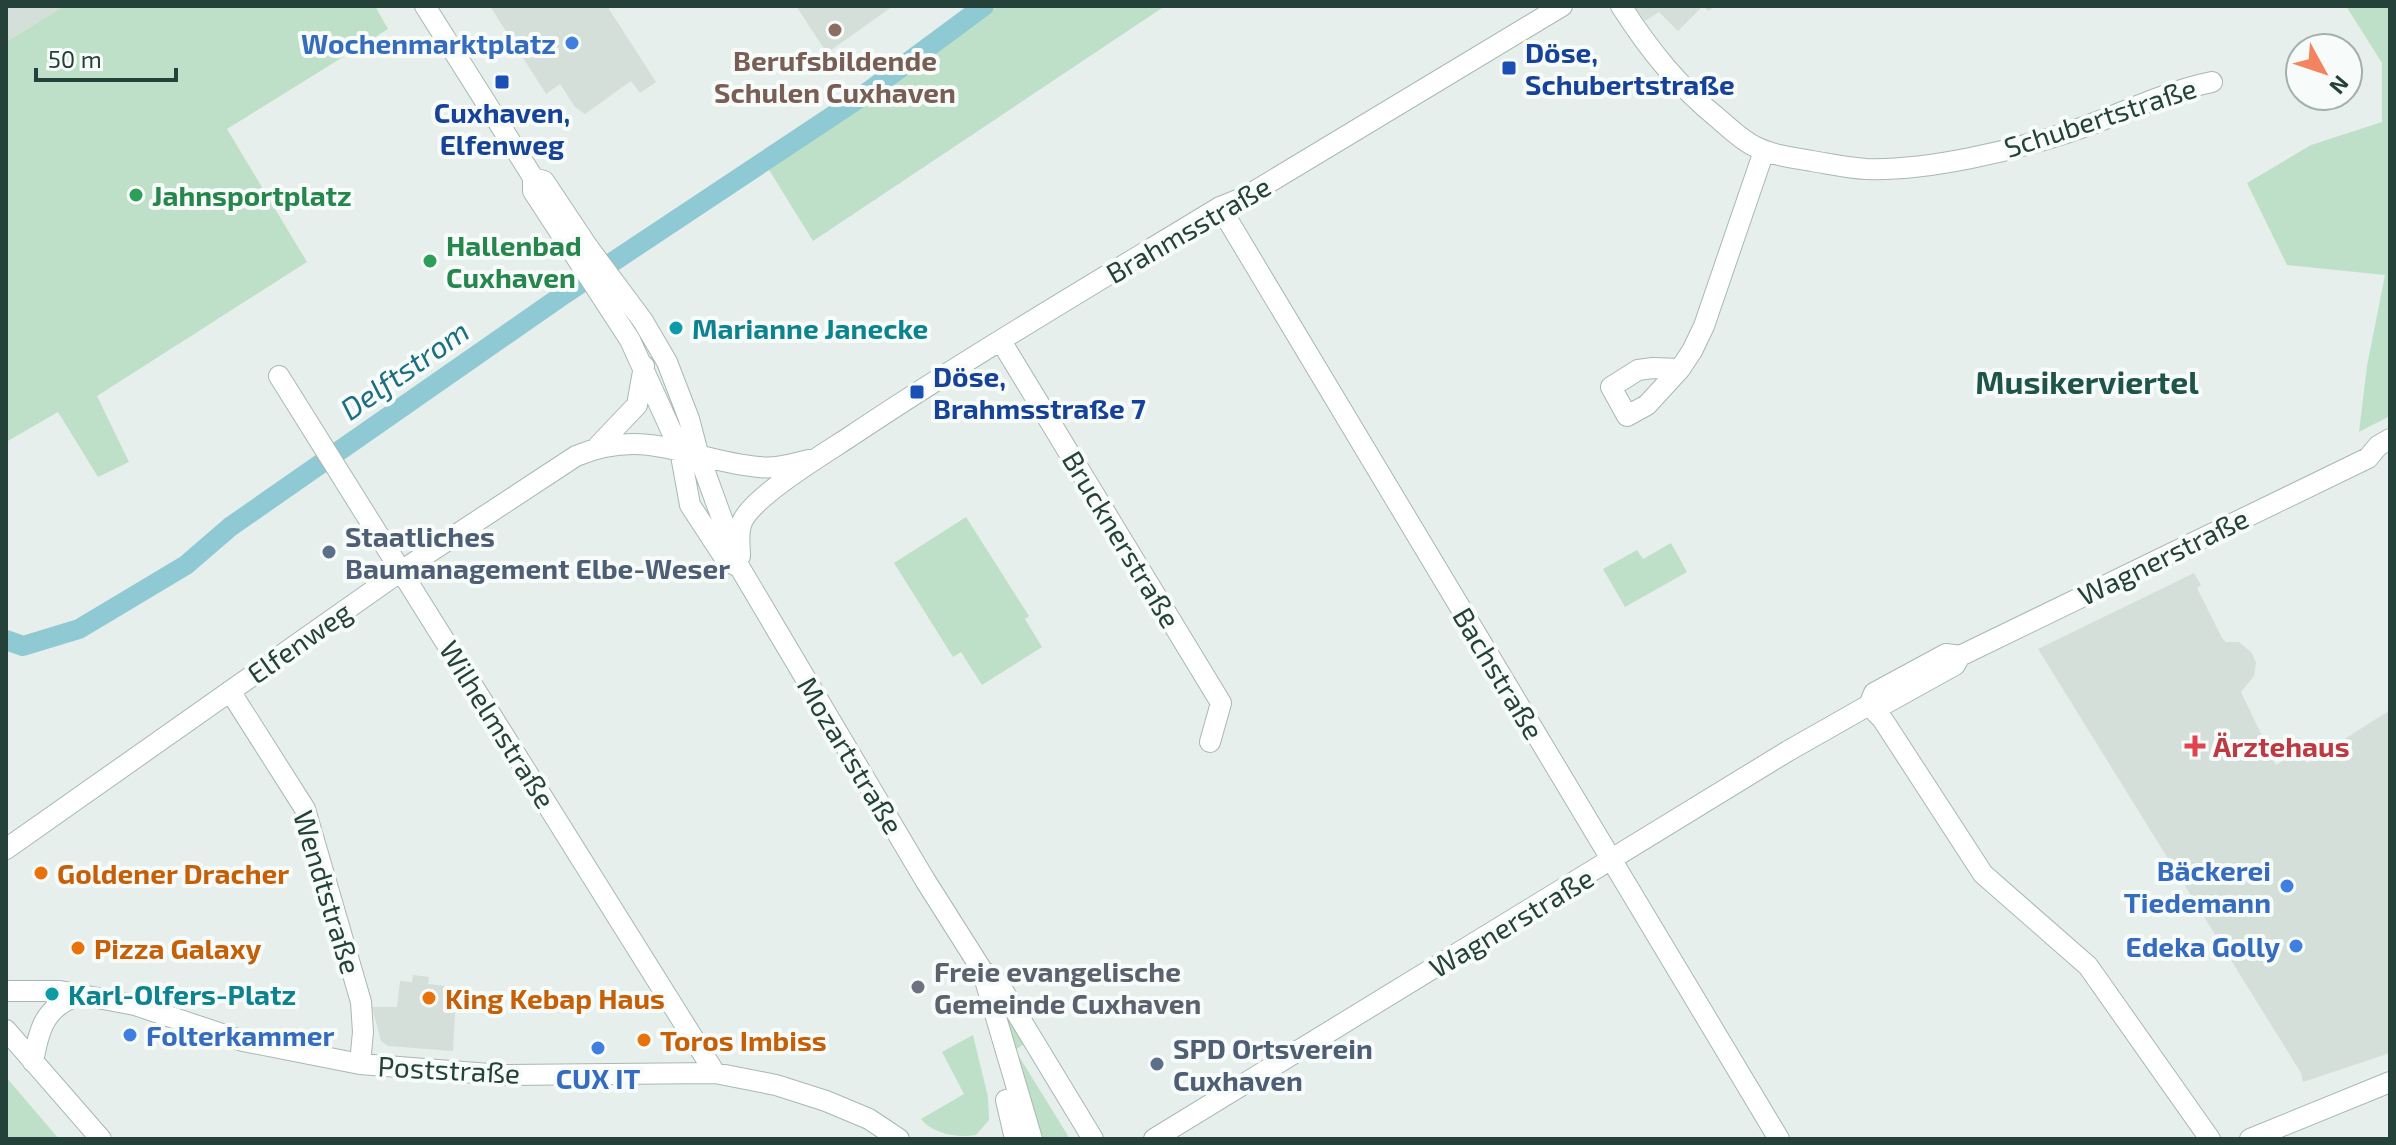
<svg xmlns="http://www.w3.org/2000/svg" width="2396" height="1145" font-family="'Exo 2',sans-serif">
<rect width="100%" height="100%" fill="#e6efeb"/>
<path fill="#d4dfda" d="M6 6H64L6 42Z
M490 6H607L656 82 640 93 631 81 585 114 575 107 560 84 546 94Z
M796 6H893L827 53Z
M1634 6H1717L1708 11 1703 6 1678 31 1659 12 1645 21Z
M2194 573 2201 585 2197 588 2222 638 2226 642H2239L2252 653 2256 663 2254 676 2241 692 2276 765 2299 751 2307 763 2390 710V1053L2303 1082 2301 1073 2038 649Z
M413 975 429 977 428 984 454 987 451 1007 455 1013 453 1051 388 1046 381 1041 372 1007H397L400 981 412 982Z"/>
<path fill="#bfe0c8" d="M64 6H375L388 29 227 129 307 262 97 396 129 462 98 477 58 412 6 442V42Z
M998 6H1165L813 241 766 165Z
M2346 6H2390V416L2359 432 2367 366 2385 275 2287 265 2247 183 2311 145 2382 122V63Z
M966 517 1029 616 1025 619 1042 647 982 685 961 652 953 657 894 563Z
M1671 543 1687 572 1625 607 1603 569 1637 550 1643 559Z
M997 993 1027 1042 1015 1050 1070 1139H1037Z
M973 1035 988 1097 989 1120 976 1135C957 1138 933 1134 921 1119L964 1094 942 1052Z
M6 1077 12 1084 59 1139H6Z"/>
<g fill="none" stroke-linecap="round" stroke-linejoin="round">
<path stroke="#8ec9d4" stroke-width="20" d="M6 640 23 646 79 629 186 565 230 527 563 295 861 97 984 6"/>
<defs>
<path id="minor" d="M425 6 529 171 533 178V191L630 340 680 450 690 505 726 560 737 566
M1621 6C1650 51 1678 86 1720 120 1730 129 1742 140 1754 146 1771 155 1793 158 1812 161 1830 164 1848 168 1866 169 1927 171 2012 151 2069 132 2118 116 2163 92 2212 82
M533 178 544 181 588 247 643 321 667 362 689 419 698 453 740 568 925 880 982 970 1032 1139
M1220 207 1779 1139
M1001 341 1221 703 1210 742
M1653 368 1680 369 1647 405 1627 416 1611 387 1638 370Z
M1680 369 1692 351 1704 326 1764 151
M279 376 715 1073
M598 446 637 405 644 366
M740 556C740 545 737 531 743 520 756 495 822 455 848 438 969 357 1095 283 1220 207L1245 197 1562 6
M230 691 305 809 361 1002 363 1032 360 1064
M1869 705 1874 693 1946 654 1960 656 2368 458 2378 446 2390 439
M1869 705 1883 720 1983 874 2088 966 2210 1139
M6 849 401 571 576 456C648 426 690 461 759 467 777 469 792 464 809 460
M985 972 999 984 1093 1139
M6 991H60L135 1005 243 1041 360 1064 502 1075 715 1073 776 1085 826 1101 869 1119 899 1139
M6 1030 101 1139
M33 1062C39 1028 45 1006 80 995
M1006 1100 1015 1139
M1154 1139 1788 751 1869 705H1883L1955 665 1960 656
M2250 1139 2390 1082"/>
</defs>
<use href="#minor" stroke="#a8b8b2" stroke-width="22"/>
<use href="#minor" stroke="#fff" stroke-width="20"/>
</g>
<circle fill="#8d6e63" stroke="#f7fbf9" stroke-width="3" cx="835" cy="30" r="8"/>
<g fill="#3f7fe0" stroke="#f7fbf9" stroke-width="3">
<circle cx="572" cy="43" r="8"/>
<circle cx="2287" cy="886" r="8"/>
<circle cx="2296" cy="946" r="8"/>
<circle cx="130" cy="1035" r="8"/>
<circle cx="598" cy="1048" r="8"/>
</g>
<g fill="#1a4fb4" stroke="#f7fbf9" stroke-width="3">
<rect x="1501" y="60" width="16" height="16" rx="4"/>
<rect x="494" y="74" width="16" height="16" rx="4"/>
<rect x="909" y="384" width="16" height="16" rx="4"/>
</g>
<g fill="#2e9e5b" stroke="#f7fbf9" stroke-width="3">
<circle cx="136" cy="195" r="8"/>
<circle cx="430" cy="261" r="8"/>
</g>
<g fill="#0f9aa8" stroke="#f7fbf9" stroke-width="3">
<circle cx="676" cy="328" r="8"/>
<circle cx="52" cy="994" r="8"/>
</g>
<g fill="#5c6f8a" stroke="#f7fbf9" stroke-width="3">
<circle cx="329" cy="552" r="8"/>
<circle cx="1157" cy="1064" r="8"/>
</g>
<path fill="#e0444e" stroke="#f7fbf9" stroke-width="3" d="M2191 734h8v8h8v8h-8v8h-8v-8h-8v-8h8z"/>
<g fill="#e8710a" stroke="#f7fbf9" stroke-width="3">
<circle cx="41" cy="873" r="8"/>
<circle cx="78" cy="948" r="8"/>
<circle cx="429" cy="998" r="8"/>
<circle cx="644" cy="1040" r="8"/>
</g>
<circle fill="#6b7280" stroke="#f7fbf9" stroke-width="3" cx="918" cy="987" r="8"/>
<g text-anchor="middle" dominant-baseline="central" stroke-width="8" stroke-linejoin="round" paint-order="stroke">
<g font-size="28" font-weight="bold" fill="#366cbe" stroke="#f7fbf9" text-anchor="end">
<text x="556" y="43">Wochenmarktplatz</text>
<text x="2271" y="870">Bäckerei<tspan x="2271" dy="32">Tiedemann</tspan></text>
<text x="2280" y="946">Edeka Golly</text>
<text x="146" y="1035" text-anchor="start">Folterkammer</text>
<text x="598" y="1078" text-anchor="middle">CUX IT</text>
</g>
<g font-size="28" font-weight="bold" fill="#164399" stroke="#f7fbf9" text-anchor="start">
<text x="1525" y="52">Döse,<tspan x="1525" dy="32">Schubertstraße</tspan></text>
<text x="502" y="112" text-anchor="middle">Cuxhaven,<tspan x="502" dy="32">Elfenweg</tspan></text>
<text x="933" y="376">Döse,<tspan x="933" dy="32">Brahmsstraße 7</tspan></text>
</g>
<g font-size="28" font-weight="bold" fill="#785e54" stroke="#f7fbf9">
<text x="835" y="60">Berufsbildende<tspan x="835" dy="32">Schulen Cuxhaven</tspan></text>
</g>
<g font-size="28" fill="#24423a" stroke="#f7fbf9">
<text transform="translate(2100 117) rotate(-18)">Schubertstraße</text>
<text transform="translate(1188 229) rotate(-30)">Brahmsstraße</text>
<text transform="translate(1122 539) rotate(59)">Brucknerstraße</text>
<text transform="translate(2163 556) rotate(-26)">Wagnerstraße</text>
<text transform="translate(299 642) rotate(-35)">Elfenweg</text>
<text transform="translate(1499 673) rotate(59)">Bachstraße</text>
<text transform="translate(498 724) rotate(58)">Wilhelmstraße</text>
<text transform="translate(851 755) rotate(59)">Mozartstraße</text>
<text transform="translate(328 892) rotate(73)">Wendtstraße</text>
<text transform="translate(1511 922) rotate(-31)">Wagnerstraße</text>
<text transform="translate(449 1069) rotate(3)">Poststraße</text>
</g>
<g font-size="28" font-weight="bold" fill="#27864d" stroke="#f7fbf9" text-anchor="start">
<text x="152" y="195">Jahnsportplatz</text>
<text x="446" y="245">Hallenbad<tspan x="446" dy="32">Cuxhaven</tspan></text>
</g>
<g font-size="28" font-weight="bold" fill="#0d838f" stroke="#f7fbf9" text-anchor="start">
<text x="692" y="328">Marianne Janecke</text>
<text x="68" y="994">Karl-Olfers-Platz</text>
</g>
<g font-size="28" font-weight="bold" fill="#4e5e75" stroke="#f7fbf9" text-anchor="start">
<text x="345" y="536">Staatliches<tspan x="345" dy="32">Baumanagement Elbe-Weser</tspan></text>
<text x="1173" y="1048">SPD Ortsverein<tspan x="1173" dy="32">Cuxhaven</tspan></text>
</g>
<g font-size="28" font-weight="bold" fill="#be3a42" stroke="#f7fbf9" text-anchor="start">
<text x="2213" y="746">Ärztehaus</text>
</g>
<g font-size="28" font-weight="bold" fill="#c56008" stroke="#f7fbf9" text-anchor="start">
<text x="57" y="873">Goldener Dracher</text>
<text x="94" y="948">Pizza Galaxy</text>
<text x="445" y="998">King Kebap Haus</text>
<text x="660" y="1040">Toros Imbiss</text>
</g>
<g font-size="28" font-weight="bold" fill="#5b616d" stroke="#f7fbf9" text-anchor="start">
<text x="934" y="971">Freie evangelische<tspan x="934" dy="32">Gemeinde Cuxhaven</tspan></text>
</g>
<g font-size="30" font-style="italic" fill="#1c6f80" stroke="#f7fbf9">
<text transform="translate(404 369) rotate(-35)">Delftstrom</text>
</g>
<g font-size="32" font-weight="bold" fill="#1f5548" stroke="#f7fbf9">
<text x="2087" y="381">Musikerviertel</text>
</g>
</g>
<rect width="2396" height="1145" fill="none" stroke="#24423a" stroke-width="16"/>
<g transform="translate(2324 72) rotate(130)"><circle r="38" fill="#f7fbf9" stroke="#a3b1ad" stroke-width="2"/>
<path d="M0-6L14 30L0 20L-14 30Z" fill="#f4845f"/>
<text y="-12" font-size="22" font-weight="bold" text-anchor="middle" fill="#24423a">N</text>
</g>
<path d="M36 68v12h140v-12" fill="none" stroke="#24423a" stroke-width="4"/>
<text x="48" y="68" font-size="24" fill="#24423a" stroke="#f7fbf9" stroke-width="6" paint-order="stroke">50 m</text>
</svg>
